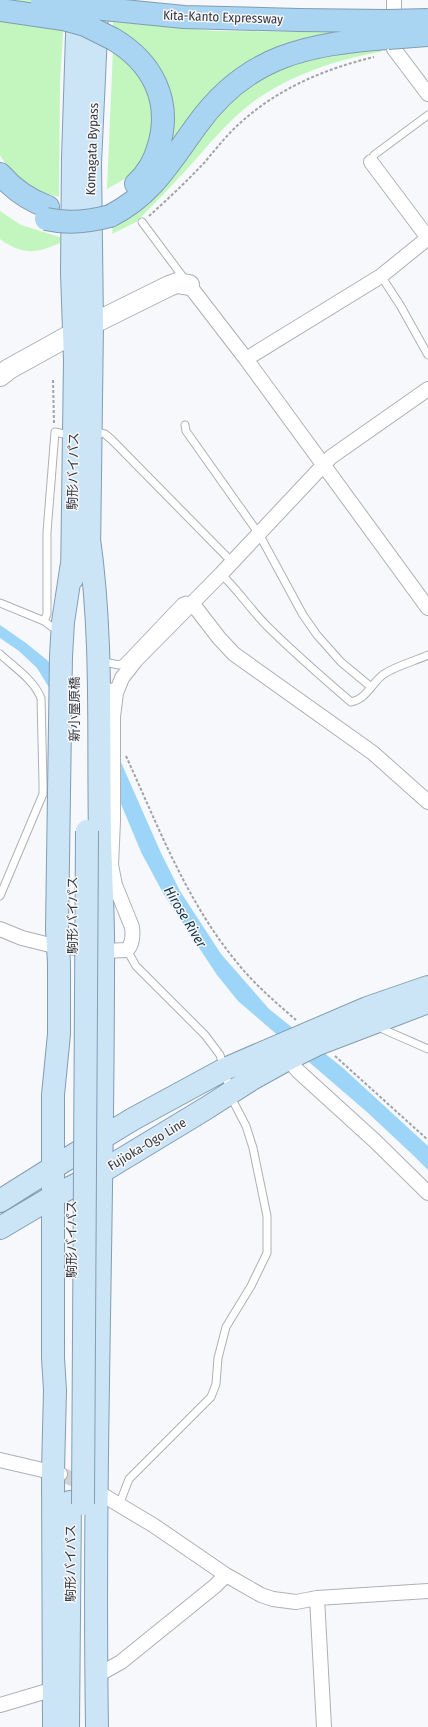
<svg xmlns="http://www.w3.org/2000/svg" width="428" height="1727" font-family="'Fira Sans Condensed','Noto Sans JP',sans-serif">
<rect width="100%" height="100%" fill="#f6f8fc"/>
<path fill="#c3f6be" d="M0 0H65L60 83 59 197C34 191 13 179 0 155Z
M113 22 216 31 342 32 298 44 164 157 169 118 112 30Z
M380 46 381 52C335 59 279 79 243 110 223 127 206 148 189 167 175 182 161 197 147 211L136 222 112 234 113 226 202 133 229 101 270 73 293 64 329 54Z
M113 49 126 59 147 86 155 114 146 155 137 168 123 180 107 189Z
M0 211 21 225 60 237V243C36 254 22 255 0 239Z"/>
<path fill="#9cd5f7" d="M0 625 26 643 47 660 66 681 120 760 161 853 180 891 221 954 269 1009 343 1068 428 1146V1170L414 1156 367 1112 238 1001 217 975 163 893 141 852 121 804 37 668 19 651 0 638Z"/>
<path fill="#f6f8fc" d="M50 660 93 713V763L49 693Z"/>
<g fill="none" stroke-linecap="round" stroke-linejoin="round">
<path stroke="#d0d2d5" stroke-width="14" stroke-dasharray="14 7" stroke-linecap="butt" d="M63 1475 90 1487"/>
<defs>
<path id="lane" d="M371 162 374 155 428 115
M142 222 186 281
M381 276 400 305 428 355
M185 425 186 431 259 534 303 615 317 635 341 662 371 687
M98 432 105 434 112 440 232 562
M221 574C238 590 251 610 267 626 294 653 323 678 351 702 366 700 373 681 384 674 396 666 415 661 428 655
M0 603 44 621 52 627
M44 621 47 614V532L55 432 64 434
M0 654C15 668 33 679 41 698L43 783V794L0 896
M109 663 119 665 123 663 181 602 186 600 192 603
M378 1027 428 1049
M119 1505 129 1479 211 1397 216 1384 218 1358 226 1327 251 1286 267 1253V1216L253 1148 246 1126 233 1101 220 1055 205 1035 136 966 127 950"/>
<path id="street" d="M394 0V49L428 94
M371 162 428 238
M189 285 246 359 428 608
M246 359 381 276 428 238
M192 603 219 638 234 654 373 753 428 802
M116 693 122 678 136 660 221 574 331 457 428 389
M0 929 22 938 50 945 103 951 127 950C133 944 133 935 132 927L115 885 111 865 113 821V717L116 693 108 690
M288 1059 298 1071 375 1141 428 1193
M0 1460 60 1474
M91 1488 153 1525 226 1575 261 1595 273 1599 296 1602 317 1598 428 1591
M317 1598 324 1727
M96 1672 105 1671 121 1662 215 1586 226 1575
M0 1705 44 1692H53"/>
<path id="secondary" d="M0 376 9 369 74 333 169 286 177 283 189 285"/>
<path id="primary" d="M89 539C103 637 98 737 100 837 101 881 104 924 103 968 103 1221 93 1474 97 1727
M89 553 92 324 90 163 97 13
M72 579 75 360 72 273 73 158 77 35 80 5
M0 1201 54 1167 133 1119 225 1069 367 1008 428 987
M0 1228 54 1196 101 1172 205 1109 252 1079 288 1059 318 1044 428 1002
M54 1727 53 1471 55 1390 53 1358V1095L59 1034V963L57 929 61 656 63 622 72 563
M68 1727 70 1502"/>
<path id="highway" d="M114 10 184 17 299 20 387 21
M113 39C152 62 172 100 159 145 155 160 147 174 136 184
M0 174C14 190 28 200 48 207
M110 216C152 195 170 162 197 125 247 55 308 44 388 38"/>
</defs>
<use href="#lane" stroke="#aeb0b4" stroke-width="9"/>
<use href="#street" stroke="#aeb0b4" stroke-width="16"/>
<use href="#secondary" stroke="#aeb0b4" stroke-width="22"/>
<use href="#primary" stroke="#819db2" stroke-width="24"/>
<use href="#highway" stroke="#819db2" stroke-width="24"/>
<path stroke="#a1a3a6" stroke-width="2" stroke-dasharray="3 2" stroke-linecap="butt" d="M149 216C168 199 187 181 204 163 215 150 226 136 239 124 277 89 324 69 374 57
M53 380 54 423
M126 756C158 826 186 900 235 960 253 983 274 1001 296 1020
M335 1056 428 1140"/>
<use href="#lane" stroke="#fff" stroke-width="7"/>
<use href="#street" stroke="#fff" stroke-width="14"/>
<use href="#secondary" stroke="#fff" stroke-width="20"/>
<use href="#primary" stroke="#cbe5f7" stroke-width="22"/>
<use href="#highway" stroke="#a9d4f2" stroke-width="22"/>
<defs>
<path id="primary-bridge" d="M83 1504 87 831"/>
<path id="highway-bridge" d="M42 3 114 10
M0 10 63 19 85 25 113 39
M387 21 428 20
M388 38 428 35
M46 219C68 224 88 222 110 216"/>
</defs>
<use href="#primary-bridge" stroke="#819db2" stroke-width="24" stroke-linecap="butt"/>
<use href="#highway-bridge" stroke="#819db2" stroke-width="24" stroke-linecap="butt"/>
<use href="#primary-bridge" stroke="#cbe5f7" stroke-width="22"/>
<use href="#highway-bridge" stroke="#a9d4f2" stroke-width="22"/>
</g>
<g text-anchor="middle" dominant-baseline="central" stroke-width="3" stroke-linejoin="round" paint-order="stroke">
<g font-size="13" fill="#37383a" stroke="#f6f8fc">
<text transform="translate(223 17) rotate(2)">Kita-Kanto Expressway</text>
<text transform="translate(92 149) rotate(-88)">Komagata Bypass</text>
<text transform="translate(73 471) rotate(-89)">駒形バイパス</text>
<text transform="translate(74 709) rotate(-90)">新小屋原橋</text>
<text transform="translate(72 915) rotate(-90)">駒形バイパス</text>
<text transform="translate(147 1144) rotate(-31)">Fujioka-Ogo Line</text>
<text transform="translate(71 1239) rotate(-90)">駒形バイパス</text>
<text transform="translate(70 1563) rotate(-90)">駒形バイパス</text>
</g>
<g font-size="14" font-style="italic" fill="#123344" stroke="#f6f8fc">
<text transform="translate(185 917) rotate(59)">Hirose River</text>
</g>
</g>
</svg>
